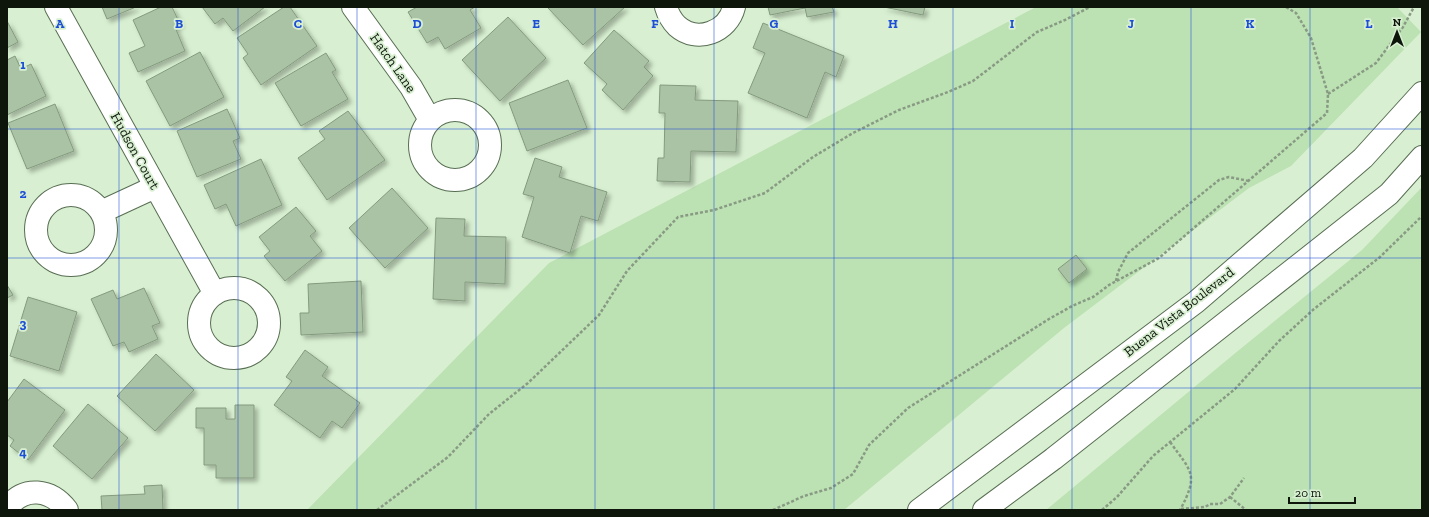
<svg xmlns="http://www.w3.org/2000/svg" width="1429" height="517" font-family="'Zilla Slab',serif">
<defs>
<filter id="shadow"><feDropShadow dx="3.5" dy="3.5" stdDeviation="2" flood-color="#0004"/></filter>
</defs>
<rect width="100%" height="100%" fill="#d8f0d1"/>
<path fill="#bce2b3" d="M1036 7H1397L1421 32 1291 166 1249 188 1064 328 844 510H307L549 263Z
M1422 187V510H1046L1239 350 1362 250Z"/>
<path fill="#abc3a5" stroke="#849a7e" filter="url(#shadow)" d="M102 7H136L107 19Z
M161 7H172L180 24 175 27 185 51 138 72 129 53 145 46 133 20Z
M202 7H265L233 31 223 18 215 24Z
M284 7H290L317 46 261 85 243 58 248 54 237 38Z
M417 7H475L470 10 481 28 445 49 438 37 427 43 408 12Z
M550 7H625L583 45 548 8Z
M768 7H832L834 12 807 17 805 8 770 15Z
M884 7H925L923 15Z
M508 17 546 58 500 101 462 60Z
M7 21 18 42 7 48Z
M763 23 844 56 836 77 825 72 807 118 748 93 765 53 753 48Z
M614 30 649 61 644 67 653 76 623 110 602 90 607 84 584 63Z
M200 52 224 97 170 126 146 81Z
M326 53 336 70 332 72 348 99 301 126 275 83Z
M15 56 21 69 31 64 46 96 7 115V60Z
M568 80 587 128 527 151 509 103Z
M660 85 696 86 695 100 738 101 736 152 691 151 690 182 657 181 658 158H664L665 113H659Z
M55 104 74 151 27 169 8 123Z
M227 109 240 138 233 141 241 159 197 177 177 131Z
M348 111 385 160 327 200 298 158 325 139 319 131Z
M535 158 562 167 559 177 607 192 598 221 581 216 570 253 522 237 534 197 523 194Z
M261 159 282 205 236 226 226 204 215 209 204 185Z
M392 188 428 228 385 268 349 228Z
M296 207 316 231 310 236 322 251 285 281 264 256 270 251 259 237Z
M436 218 465 219 464 236 506 237 505 284 465 282V301L433 299Z
M1076 255 1087 269 1069 283 1058 269Z
M361 281 363 332 301 335 300 313H309L308 284Z
M7 285 13 295 7 298Z
M144 288 160 323 152 326 158 339 129 352 124 342 113 346 91 299 113 290 117 299Z
M28 297 77 312 59 371 10 356Z
M305 350 328 367 322 376 360 403 342 428 332 421 320 438 274 405 292 381 286 377Z
M156 354 194 390 155 431 117 396Z
M24 379 65 410 28 460 10 446 14 440 7 435V402Z
M88 404 128 438 92 479 53 446Z
M235 405H254V478H216V465H204V428H196V408H226V419H235Z
M162 485 163 510H102L101 496 145 494 144 486Z"/>
<g fill="none" stroke-linecap="round" stroke-linejoin="round">
<defs>
<path id="minor" d="M56 7 215 294
M353 7 411 87 430 120
M666 7C668 14 671 20 677 26 697 44 728 32 734 7
M420 145a35 35 0 1 1 70 0a35 35 0 1 1-70 0Z
M36 230a35 35 0 1 1 70 0a35 35 0 1 1-70 0Z
M101 212 155 187
M199 323a35 35 0 1 1 70 0a35 35 0 1 1-70 0Z
M7 508C24 485 51 489 67 510"/>
<path id="secondary" d="M919 510 1196 302 1363 158 1422 93
M984 510 1053 459 1389 194 1422 157"/>
</defs>
<use href="#minor" stroke="#586e53" stroke-width="24"/>
<use href="#secondary" stroke="#586e53" stroke-width="24"/>
<path stroke="#889a83" stroke-width="2.5" stroke-dasharray="3 2" stroke-linecap="butt" d="M1328 94 1376 63 1403 27 1414 7
M1116 281 1118 272 1128 253 1219 180 1229 177 1249 181
M1170 442C1192 472 1199 475 1180 510
M1230 497 1246 510
M1181 509 1205 507 1210 504H1220L1230 497 1244 478
M377 510 448 457 489 414 528 383 599 315 627 271 678 217 714 210 765 193 813 157 853 133 899 110 948 92 973 81 1037 32 1065 20 1090 7
M773 510 804 496 831 488 853 474 869 445 908 408 1049 319 1072 306 1093 297 1109 285 1159 258 1327 113 1328 94 1311 38 1296 13 1286 7
M1102 510 1117 497 1153 456 1235 389 1279 341 1314 309 1380 257 1422 216"/>
<use href="#minor" stroke="#fff" stroke-width="22"/>
<use href="#secondary" stroke="#fff" stroke-width="22"/>
</g>
<path fill="none" stroke="#1d4ed8" stroke-width="1" stroke-opacity="0.55" d="M119 7V510M238 7V510M357 7V510M476 7V510M595 7V510M714 7V510M834 7V510M953 7V510M1072 7V510M1191 7V510M1310 7V510M7 129H1422M7 258H1422M7 388H1422"/>
<g text-anchor="middle" dominant-baseline="central" stroke-width="3.5" stroke-linejoin="round" paint-order="stroke">
<g font-size="14" fill="#0e160c" stroke="#d8f0d1">
<text transform="translate(393 63) rotate(55)">Hatch Lane</text>
<text transform="translate(135 151) rotate(61)">Hudson Court</text>
<text transform="translate(1179 312) rotate(-38)">Buena Vista Boulevard</text>
</g>
</g>
<g font-size="13" text-anchor="middle" font-weight="bold" fill="#1d4ed8" stroke="#d8f0d1" stroke-width="3.5" stroke-linejoin="round" paint-order="stroke">
<text x="60" y="28">A</text>
<text x="179" y="28">B</text>
<text x="298" y="28">C</text>
<text x="417" y="28">D</text>
<text x="536" y="28">E</text>
<text x="655" y="28">F</text>
<text x="774" y="28">G</text>
<text x="893" y="28">H</text>
<text x="1012" y="28">I</text>
<text x="1131" y="28">J</text>
<text x="1250" y="28">K</text>
<text x="1369" y="28">L</text>
<text x="23" y="69">1</text>
<text x="23" y="198">2</text>
<text x="23" y="328">3</text>
<text x="23" y="457">4</text>
</g>
<rect width="1429" height="517" fill="none" stroke="#0e160c" stroke-width="16"/>
<g transform="translate(1397 32)" stroke="#d8f0d1" stroke-width="3" paint-order="stroke">
<path d="M0-3L7 15L0 10L-7 15Z" fill="#0e160c"/>
<text y="-6" font-size="11" font-weight="bold" text-anchor="middle" fill="#0e160c">N</text>
</g>
<path d="M1289 497v6h66v-6" fill="none" stroke="#0e160c" stroke-width="2"/>
<text x="1295" y="497" font-size="12" fill="#0e160c" stroke="#d8f0d1" stroke-width="3" paint-order="stroke">20 m</text>
</svg>
